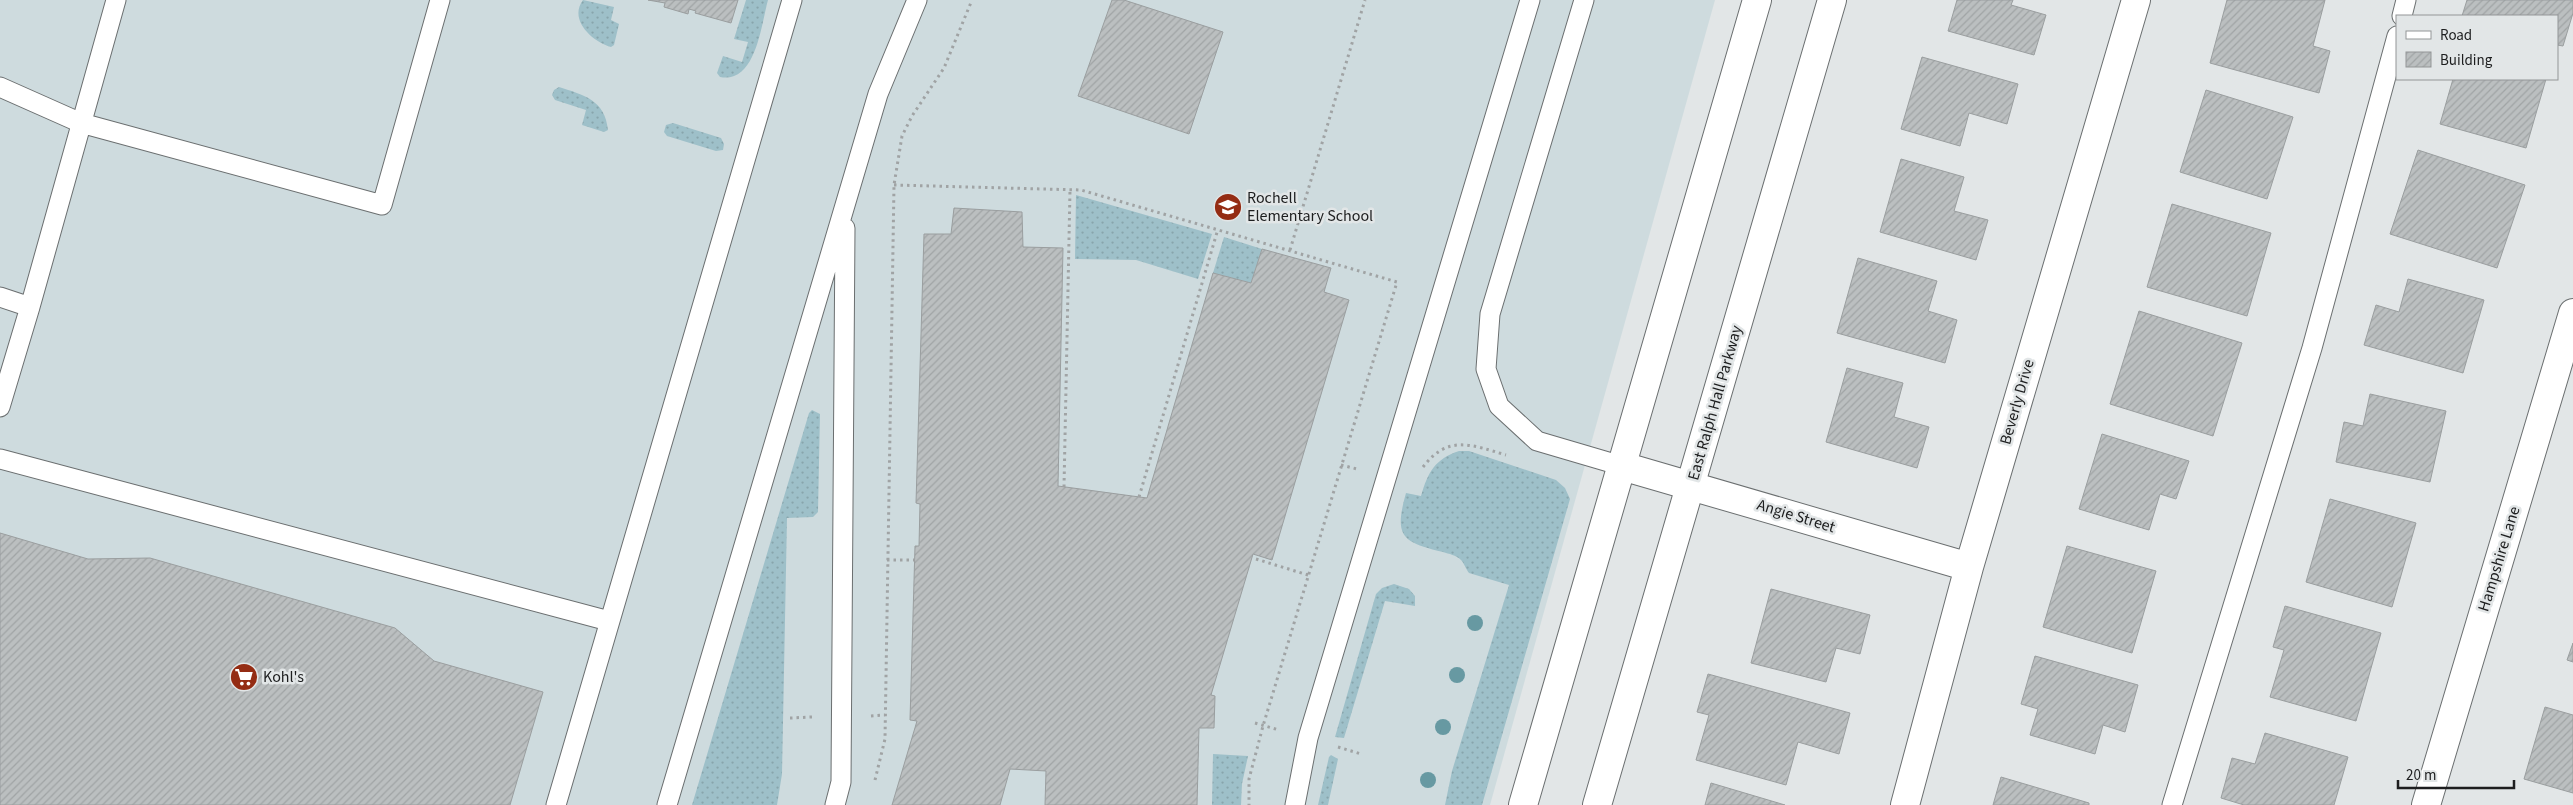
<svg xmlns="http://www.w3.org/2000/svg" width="2573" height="805" font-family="'Source Sans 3',sans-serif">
<defs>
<pattern id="grass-dots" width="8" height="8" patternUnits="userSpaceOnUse" patternTransform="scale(1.25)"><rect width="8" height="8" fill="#9ec0c9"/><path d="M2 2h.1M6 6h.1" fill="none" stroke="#88a5ac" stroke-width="1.8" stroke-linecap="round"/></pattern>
<pattern id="building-hatch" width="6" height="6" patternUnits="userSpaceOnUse" patternTransform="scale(1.25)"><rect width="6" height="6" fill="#bbbfc0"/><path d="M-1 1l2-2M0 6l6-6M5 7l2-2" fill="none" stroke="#a0a4a5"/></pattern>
</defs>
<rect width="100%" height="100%" fill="#e2e6e7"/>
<path fill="#cedbde" d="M0 0H1715L1490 805H0Z"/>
<path fill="url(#grass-dots)" d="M583 0 614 7 611 20 619 24 614 45 611 47C593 42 568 20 583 0Z
M746 0H768C761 25 756 84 720 77L717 73 723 56 742 62 748 42 734 39Z
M559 87C584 95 605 100 608 130L604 132 582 125 586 110 555 100 552 95 554 90Z
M673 123 721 138 724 144 723 150 716 151 667 136 664 132 666 125Z
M1076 195 1212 234 1198 279 1136 260 1075 259Z
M1224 237 1262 249 1251 283 1213 273Z
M812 410 820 414 818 512 813 517 787 518 782 774 777 805H692L809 413Z
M1459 451H1469L1556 480 1565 488 1570 499 1482 805H1445L1452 771 1509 585 1469 573C1466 569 1464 563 1461 560 1456 555 1449 554 1443 552 1401 542 1394 536 1406 493L1421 496C1428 472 1435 459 1459 451Z
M1394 584 1409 589 1415 596V606L1385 601 1344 738 1335 737 1376 594 1382 588Z
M1213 754 1248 756 1242 784 1241 805H1212Z
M1331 755 1338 759 1328 805H1318L1329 757Z"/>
<path fill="url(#building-hatch)" stroke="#9a9e9f" d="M648 0H738L731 23 695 13 696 11 689 9 688 14 664 7 665 3Z
M1112 0H1124L1223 32 1189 134 1078 96Z
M1957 0H2013L2011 5 2046 15 2034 55 1948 31Z
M2227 0H2325L2313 46 2330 51 2319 93 2210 63Z
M2467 0H2573V13L2563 46 2557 45V16H2462Z
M1922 57 2018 84 2007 124 1969 113 1960 146 1901 129Z
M2453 79H2546L2526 148 2440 124Z
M2206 90 2293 117 2267 199 2180 172Z
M2418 150 2525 185 2497 268 2390 234Z
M1901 159 1964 177 1954 211 1988 220 1976 260 1880 232Z
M2172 204 2271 233 2247 316 2147 287Z
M954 208 1022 212 1023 247 1063 248 1058 486 1147 498 1213 273 1251 283 1262 249 1331 268 1324 292 1349 300 1272 560 1253 554 1211 695 1215 696 1214 728H1199L1197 805H1045L1046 771 1010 769 1000 805H892L917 721 910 720 915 546H919L920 504 916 503 924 234H951Z
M1858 258 1937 281 1928 311 1957 320 1945 363 1837 333Z
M2408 279 2484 300 2463 373 2364 345 2376 305 2399 312Z
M2139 311 2242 343 2213 436 2110 404Z
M1847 368 1903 383 1894 417 1929 427 1917 468 1826 442Z
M2370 394 2446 411 2430 482 2336 462 2344 422 2363 426Z
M2102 434 2189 461 2176 499 2160 494 2149 530 2079 509Z
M2330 499 2416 523 2392 607 2306 582Z
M0 533 88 559 150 558 395 628 434 661 543 692 510 805H0Z
M2067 546 2156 571 2132 653 2043 627Z
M1771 589 1870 615 1860 654 1836 648 1826 682 1751 663Z
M2285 606 2381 633 2356 721 2270 697 2284 650 2273 647Z
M2573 643V662L2567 660Z
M2035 656 2138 685 2125 732 2103 725 2095 754 2030 735 2038 709 2021 704Z
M1708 674 1850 713 1839 754 1798 742 1786 785 1696 760 1709 715 1697 712Z
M2545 707 2573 715V793L2524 779Z
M2265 733 2348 757 2334 805H2244L2221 798 2232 758 2255 764Z
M2001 777 2089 803V805H1993Z
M1711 783 1785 805H1705Z"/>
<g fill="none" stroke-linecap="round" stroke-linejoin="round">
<defs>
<path id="lane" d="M1584 0 1490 314 1486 369 1499 406 1537 441 1622 466
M2402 16 2406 0
M0 87 81 123 382 205 440 0
M0 297 30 307 116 0
M0 407 30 307
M0 459 609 621
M556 805 792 0
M667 805 878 94 917 0
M835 805 841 782 845 228
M1295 805 1308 738 1530 0
M2172 805 2312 348 2397 36"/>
<path id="street" d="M1622 466 1969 567
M1905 805 1969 567 2136 0
M2426 805 2573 313"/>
<path id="secondary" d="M1523 805 1757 0
M1597 805 1832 0"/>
</defs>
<use href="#lane" stroke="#6b6f70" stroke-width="21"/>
<use href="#street" stroke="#6b6f70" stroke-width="30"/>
<use href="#secondary" stroke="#6b6f70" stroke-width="30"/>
<path stroke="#a0a3a4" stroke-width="3" stroke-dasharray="2.5 4" stroke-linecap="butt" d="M894 185 1081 190 1397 282 1263 726 1249 779V805
M1290 250 1365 0
M1341 465 1357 469
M1423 467C1448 434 1472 445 1506 455
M1064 487 1070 190
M1139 497 1218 229
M1256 559 1308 575
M887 560H915
M871 716 885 715
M790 718 812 717
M1255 723 1279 730
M1338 747 1361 754
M875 780 885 739 894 185 902 136 912 116 944 68 972 0"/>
<use href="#lane" stroke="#fff" stroke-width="19"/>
<use href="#street" stroke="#fff" stroke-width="28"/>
<use href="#secondary" stroke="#fff" stroke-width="28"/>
</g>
<g fill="#6799a2">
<circle cx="1475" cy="623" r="8"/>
<circle cx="1457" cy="675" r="8"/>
<circle cx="1443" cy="727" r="8"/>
<circle cx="1428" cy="780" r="8"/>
</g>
<defs>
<symbol id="school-disc" viewBox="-11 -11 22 22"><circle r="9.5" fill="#942c13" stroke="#e2e6e7"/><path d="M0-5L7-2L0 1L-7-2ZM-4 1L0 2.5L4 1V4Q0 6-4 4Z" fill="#fff"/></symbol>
<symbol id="supermarket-disc" viewBox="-11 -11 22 22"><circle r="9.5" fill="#942c13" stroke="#e2e6e7"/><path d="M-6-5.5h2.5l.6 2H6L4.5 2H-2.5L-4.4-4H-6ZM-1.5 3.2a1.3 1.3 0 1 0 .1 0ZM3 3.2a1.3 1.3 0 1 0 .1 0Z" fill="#fff"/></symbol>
</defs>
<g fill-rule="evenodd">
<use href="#school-disc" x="1212" y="191" width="32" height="32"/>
<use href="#supermarket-disc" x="228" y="661" width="32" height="32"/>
</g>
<g text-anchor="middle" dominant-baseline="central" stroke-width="5" stroke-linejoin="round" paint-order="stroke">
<g font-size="16" fill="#1d1e1f" stroke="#e2e6e7" text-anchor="start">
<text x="1247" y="198">Rochell<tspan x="1247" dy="18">Elementary School</tspan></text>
<text x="263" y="677">Kohl's</text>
</g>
<g font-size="16" fill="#1d1e1f" stroke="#e2e6e7">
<text transform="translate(2017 402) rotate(-74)">Beverly Drive</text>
<text transform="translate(1715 403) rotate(-74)">East Ralph Hall Parkway</text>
<text transform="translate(1796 516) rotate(17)">Angie Street</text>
<text transform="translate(2499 559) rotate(-73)">Hampshire Lane</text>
</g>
</g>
<rect x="2396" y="15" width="162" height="65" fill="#e2e6e7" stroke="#939697"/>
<rect x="2406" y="31" width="25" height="8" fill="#ffffff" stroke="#939697"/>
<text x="2440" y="40" font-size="15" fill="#1d1e1f">Road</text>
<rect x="2406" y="52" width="25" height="15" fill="url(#building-hatch)" stroke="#939697"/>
<text x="2440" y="65" font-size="15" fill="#1d1e1f">Building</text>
<path d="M2398 780v8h116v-8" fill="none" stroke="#1d1e1f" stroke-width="2.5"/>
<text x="2406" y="780" font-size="15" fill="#1d1e1f" stroke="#e2e6e7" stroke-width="4" paint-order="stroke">20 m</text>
</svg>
